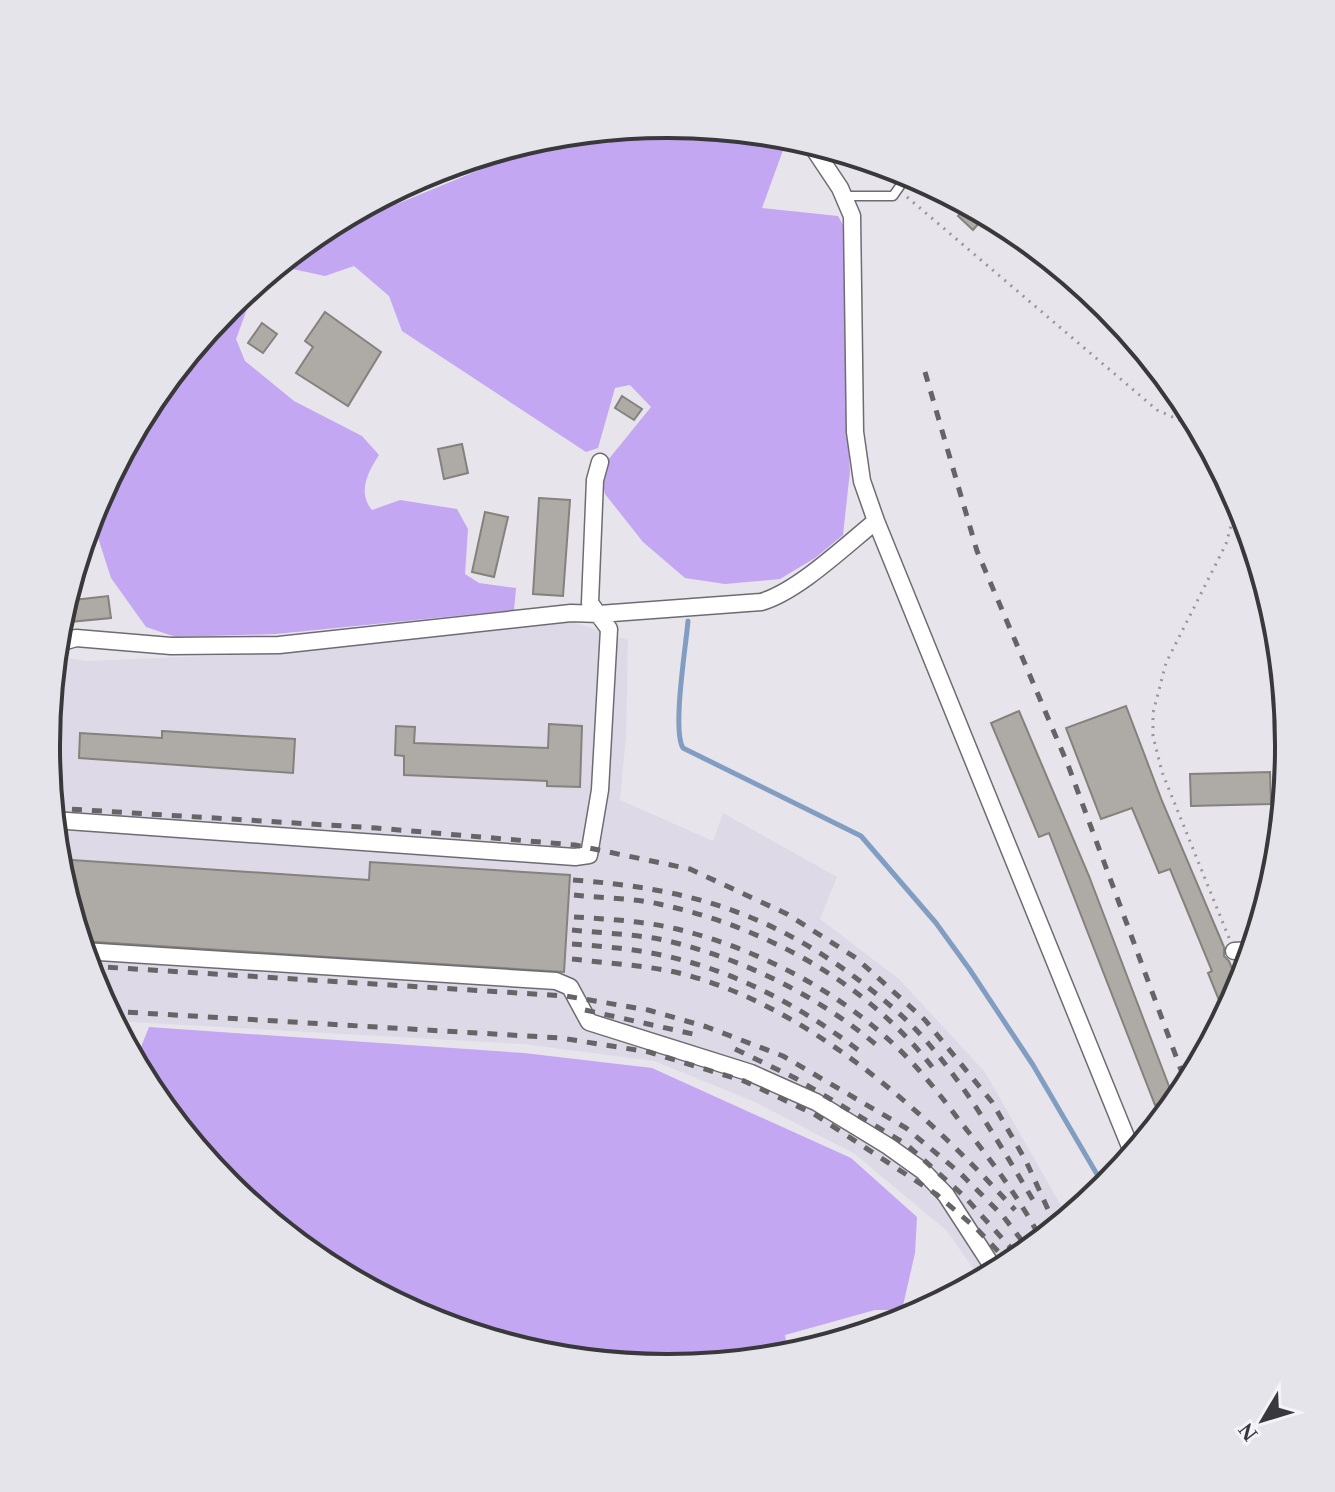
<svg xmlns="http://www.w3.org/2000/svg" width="1335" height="1492" font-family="Georgia,serif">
<rect width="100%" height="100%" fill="#e7e5eb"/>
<path fill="#ddd9e6" d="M573 622 628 640 626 737 620 800 713 841 723 813 837 877 820 919 899 979 985 1072 1068 1218 1012 1263 981 1280 947 1231 855 1154 755 1102 654 1061 523 1044 113 1021 93 983 58 867 46 746 55 656 88 661 281 653Z"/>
<path fill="#c3a7f2" d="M668 125 784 136 786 142 762 208 838 216 847 232 845 399 850 471 843 535 815 558 780 579 725 584 685 578 643 542 605 494 602 480 608 460 651 407 630 385 615 388 598 448 586 452 402 331 389 296 354 266 325 276 288 268 271 271 323 229 367 205 397 204 535 147 610 143 609 130Z
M257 282 236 339 245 361 294 401 362 436 379 455C368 472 357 492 372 510L400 500 457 509 468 529 465 574 479 583 516 588 514 610 276 634 176 637 146 627 111 578 91 516 93 508 151 400 228 306Z
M149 1027 524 1053 652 1068 851 1158 917 1217 915 1253 902 1310H875L785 1335 788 1356 667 1367 546 1355 429 1320 322 1262 228 1185 151 1091 135 1062Z"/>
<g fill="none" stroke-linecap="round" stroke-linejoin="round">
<path stroke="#819dc2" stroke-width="5" d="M688 621C686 646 672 730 683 748L861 836 936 923 970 970 1033 1065 1105 1188"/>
</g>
<path fill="#aeaaa5" stroke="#85827d" stroke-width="2" d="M968 205 986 215 973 230 958 216Z
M325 312 381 352 348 406 296 373 313 347 305 341Z
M262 323 277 334 263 353 248 343Z
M622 396 642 409 634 420 615 408Z
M462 444 468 473 444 479 438 449Z
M539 498 570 500 563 596 533 594Z
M485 512 508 517 494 577 472 572Z
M108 596 111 618 58 623 65 601Z
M1126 706 1162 801 1224 947V956L1229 961 1240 988 1225 1015 1208 973 1212 971 1170 869 1159 873 1132 808 1101 819 1066 728Z
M1019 711 1089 876 1175 1102 1163 1117 1158 1104 1155 1105 1049 833 1039 837 991 723Z
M549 724 582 726 580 787 547 786V781L404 775V756L395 755 396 726 415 727 414 743 548 748Z
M162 731 295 739 293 773 79 758 80 733 162 738Z
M1270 772 1271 804 1191 806 1190 774Z
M57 859 369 880 370 862 570 875 564 972 80 941Z"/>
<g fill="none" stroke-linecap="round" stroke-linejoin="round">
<defs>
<path id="service" d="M845 196H893L900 186 901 170"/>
<path id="minor" d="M810 143 840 188 852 216 855 432 862 481 876 521 1133 1154
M56 644 76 638 171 646 279 645 571 613 599 614 761 602C797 592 845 546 876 521
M53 820 575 857 589 855 600 790 609 629 590 603 595 480 600 462
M83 951 556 981 570 987 589 1022 751 1073 816 1102 888 1146 923 1171 946 1195 996 1272
M1234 951 1252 950"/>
</defs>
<use href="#service" stroke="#6e6c72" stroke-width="11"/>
<use href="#minor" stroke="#6e6c72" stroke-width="19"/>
<path stroke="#98969b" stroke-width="3" stroke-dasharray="2 6" stroke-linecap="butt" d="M907 197 1157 410 1199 429
M1229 938 1162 772 1153 736V713L1166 663 1226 544 1238 501
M1240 967 1244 978"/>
<use href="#service" stroke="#fff" stroke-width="8"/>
<use href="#minor" stroke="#fff" stroke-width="16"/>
<path stroke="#666467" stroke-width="5" stroke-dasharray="10 10" stroke-linecap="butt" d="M925 372 977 551 1068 765 1187 1086
M52 808 376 828 575 845 690 869 787 914 856 958 925 1020 992 1102 1026 1161 1056 1227
M573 880C684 888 766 911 856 978 882 998 907 1018 928 1043 969 1091 1001 1146 1033 1200
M574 895C602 898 632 898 659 904 766 927 870 984 936 1072
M574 917C608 919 643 921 677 929 770 952 862 1003 924 1076 938 1092 950 1108 962 1124 992 1161 1019 1198 1041 1239
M572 930C601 933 631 934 659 939 738 956 818 995 880 1048
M572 944C598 946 625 948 651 953 729 967 799 1005 861 1052
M572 959C606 963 641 965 675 972 806 1003 926 1112 1015 1210
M88 966 566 996 648 1010 707 1027 783 1056 906 1128 960 1173 1003 1216 1029 1250
M585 1010 702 1036
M108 1011 561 1038 649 1052 744 1081 814 1114 936 1194 977 1229 1010 1264
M735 1049 795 1078 906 1144 964 1196 1019 1257"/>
</g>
<path d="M0 0H1335V1492H0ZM667 138H668A607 607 0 0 1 1275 745V747A607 607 0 0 1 668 1354H667A607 607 0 0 1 60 747V745A607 607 0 0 1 667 138Z" fill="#e5e4ea" fill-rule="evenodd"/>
<path fill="none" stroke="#39383a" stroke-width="4" d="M667 138H668A607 607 0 0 1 1275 745V747A607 607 0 0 1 668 1354H667A607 607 0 0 1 60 747V745A607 607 0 0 1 667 138Z"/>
<g transform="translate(1263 1420) rotate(232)" stroke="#f4f3f9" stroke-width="6" paint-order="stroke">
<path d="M0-6L14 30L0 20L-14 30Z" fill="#39383a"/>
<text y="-12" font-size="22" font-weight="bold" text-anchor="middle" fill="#39383a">N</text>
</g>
</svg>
